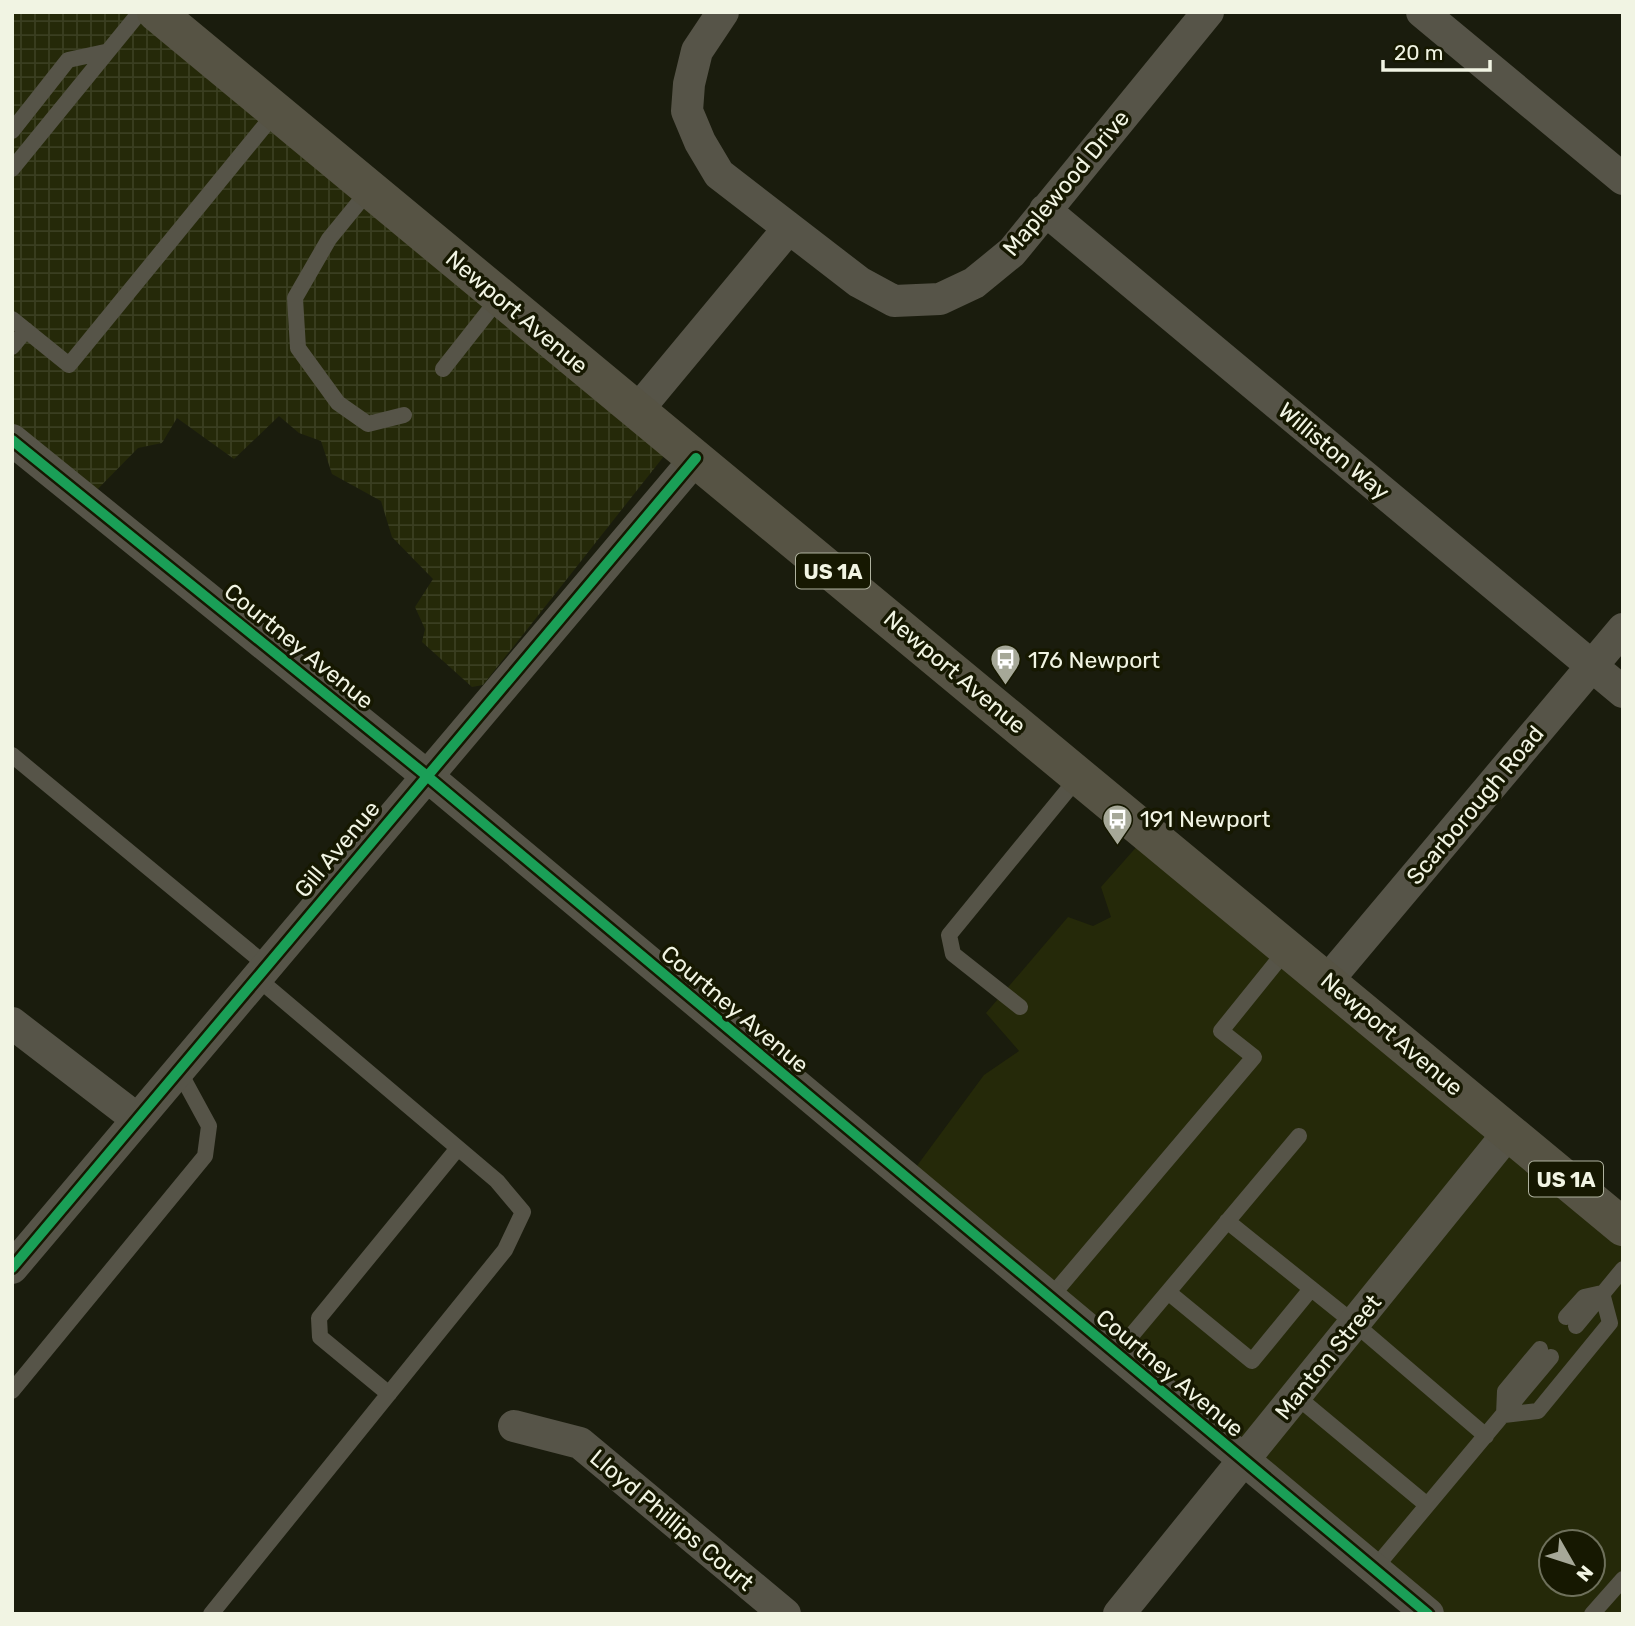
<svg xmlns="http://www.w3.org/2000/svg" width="1635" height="1626" font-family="Rubik,sans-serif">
<defs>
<pattern id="industrial-grid" width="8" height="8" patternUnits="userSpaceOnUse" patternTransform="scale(1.75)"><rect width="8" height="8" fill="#252909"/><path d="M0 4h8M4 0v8" fill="none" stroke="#3a3e21"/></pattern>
</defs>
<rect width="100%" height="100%" fill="#1a1c0d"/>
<path fill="#252909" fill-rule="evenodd" d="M1147 835 1623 1227V1614H1434L905 1182 984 1075 1019 1051 986 1013 1068 917 1093 926 1111 917 1101 887ZM1551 1542H1593V1584H1551Z"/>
<path fill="url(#industrial-grid)" d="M12 12H153L672 446 483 685 472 687 422 642 425 629 415 607 433 579 392 537 381 501 332 474 321 441 299 433 279 416 234 459 177 418 162 443 138 448 87 500 12 440Z"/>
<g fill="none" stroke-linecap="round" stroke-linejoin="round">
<path stroke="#565448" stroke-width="16" d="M12 131 68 60 105 52
M12 169 140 12
M369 190 329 239 295 298 298 348 338 403 368 424 404 415
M12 319 69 365 276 112
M12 347 26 330
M443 369 499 298
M12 755 266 965
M1020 1007 953 954 949 935 1080 775
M1227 1221 1354 1323 1486 1436
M1168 1292 1252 1361 1311 1289
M1049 1299 1254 1057 1221 1031 1288 948
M1566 1317 1584 1297 1602 1293
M1576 1326 1623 1269
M1115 1355 1299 1136
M12 1391 205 1156 209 1126 178 1069
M389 1394 320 1337 319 1318 458 1148
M1296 1396 1427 1505
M1504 1415 1538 1411 1610 1323 1602 1293
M1504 1415 1505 1391 1540 1349
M1374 1569 1551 1357
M211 1614 505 1250 523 1212 497 1181 256 977
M1592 1614 1623 1579"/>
<path stroke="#565448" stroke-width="32" d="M723 12 697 51 689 84 687 111 700 142 719 174 859 282 894 301 940 299 974 283 1012 252 1208 12
M1422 12 1623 179
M1045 210 1623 692
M636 412 788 229
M12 440 427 776 1428 1614
M1328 980 1623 629
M12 1023 137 1119
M12 1268 696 458
M514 1426 580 1443 785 1614
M1119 1614 1509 1132"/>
<path stroke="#565344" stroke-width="38" d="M156 12 1623 1227"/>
<defs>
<path id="cycleway" d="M12 440 427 776 1428 1614
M12 1268 696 458"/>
</defs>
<use href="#cycleway" stroke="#161801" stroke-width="15"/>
<use href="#cycleway" stroke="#1a9f57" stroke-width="10"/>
</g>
<defs>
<symbol id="bus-pin" viewBox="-11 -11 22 30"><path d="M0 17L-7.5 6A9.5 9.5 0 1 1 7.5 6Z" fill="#a6a898" stroke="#161801"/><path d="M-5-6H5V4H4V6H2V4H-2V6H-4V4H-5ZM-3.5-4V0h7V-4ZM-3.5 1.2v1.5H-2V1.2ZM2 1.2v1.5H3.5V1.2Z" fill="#fff"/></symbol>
</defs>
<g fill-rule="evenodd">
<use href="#bus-pin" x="988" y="642" width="35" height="47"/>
<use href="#bus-pin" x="1100" y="802" width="35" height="47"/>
</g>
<g text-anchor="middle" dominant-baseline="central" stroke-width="7" stroke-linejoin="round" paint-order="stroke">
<g fill="#161801" stroke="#afb29f" stroke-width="2">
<rect x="796" y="553.5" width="74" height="35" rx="5"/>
<rect x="1529" y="1161.5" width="74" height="35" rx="5"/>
</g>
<g font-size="21" font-weight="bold" fill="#f1f4e3">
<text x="833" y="571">US 1A</text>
<text x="1566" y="1179">US 1A</text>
</g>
<g font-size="23" fill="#f1f4e3" stroke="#161801">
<text transform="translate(1066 183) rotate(-50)">Maplewood Drive</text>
<text transform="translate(517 312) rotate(40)">Newport Avenue</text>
<text transform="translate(1334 451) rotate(40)">Williston Way</text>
<text transform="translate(299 646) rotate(39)">Courtney Avenue</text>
<text transform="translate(955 672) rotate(40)">Newport Avenue</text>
<text transform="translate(1475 805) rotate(-50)">Scarborough Road</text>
<text transform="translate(337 849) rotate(-50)">Gill Avenue</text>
<text transform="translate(735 1009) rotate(40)">Courtney Avenue</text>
<text transform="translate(1392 1034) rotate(40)">Newport Avenue</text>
<text transform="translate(1328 1357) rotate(-51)">Manton Street</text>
<text transform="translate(1170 1373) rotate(40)">Courtney Avenue</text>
<text transform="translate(672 1520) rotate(40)">Lloyd Phillips Court</text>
</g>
<g font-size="23" fill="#f1f4e3" stroke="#161801" text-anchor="start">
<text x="1028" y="660">176 Newport</text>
<text x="1140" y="819">191 Newport</text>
</g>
</g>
<rect width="1635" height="1626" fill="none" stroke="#f1f4e3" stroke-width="28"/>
<g transform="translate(1572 1563) rotate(129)"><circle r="33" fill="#161801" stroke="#6e705b" stroke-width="2"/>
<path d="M0-5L12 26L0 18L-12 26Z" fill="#a6a898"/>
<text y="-10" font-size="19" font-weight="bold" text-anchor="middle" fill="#f1f4e3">N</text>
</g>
<path d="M1383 60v10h107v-10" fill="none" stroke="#f1f4e3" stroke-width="3.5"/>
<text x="1394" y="60" font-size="21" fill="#f1f4e3" stroke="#161801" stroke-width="5" paint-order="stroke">20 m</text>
</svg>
